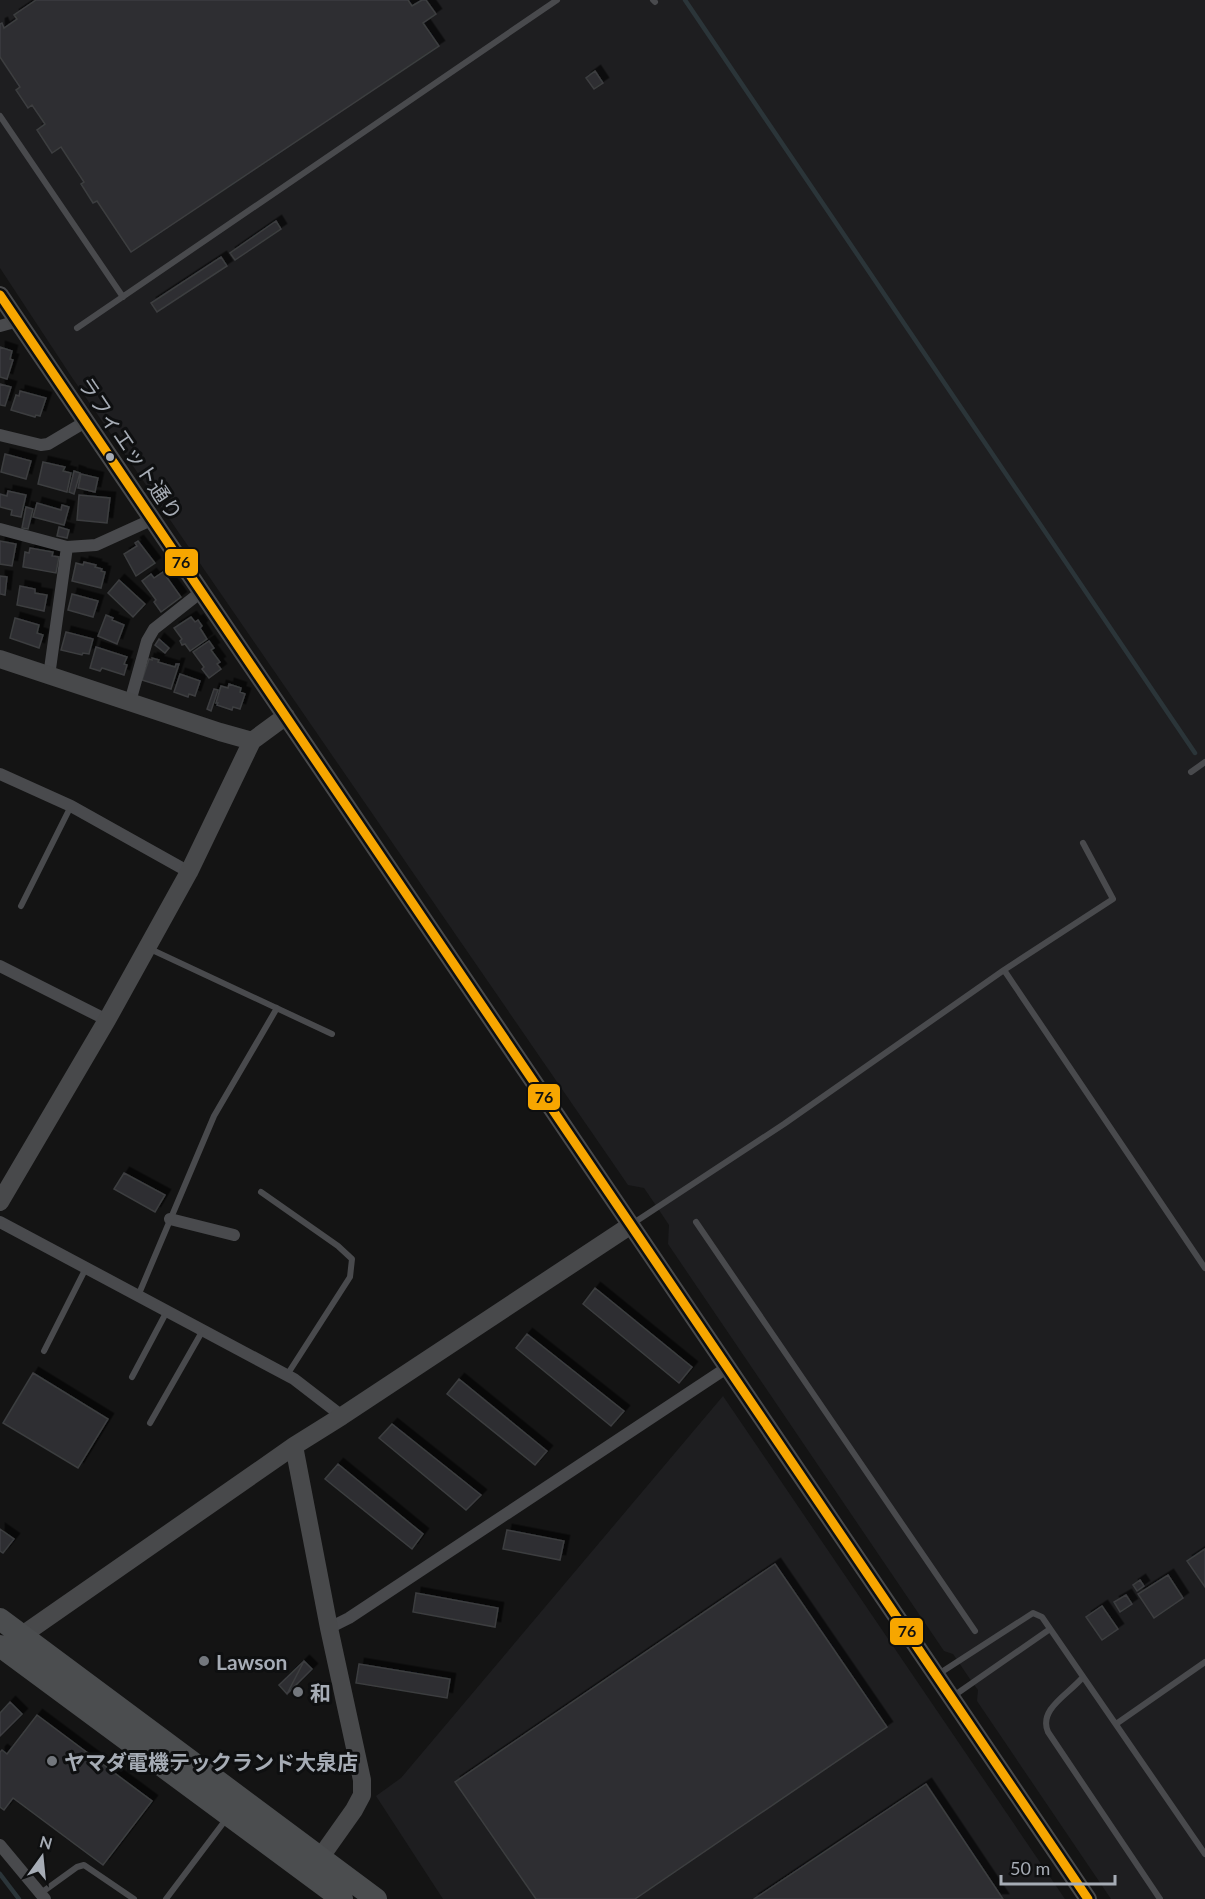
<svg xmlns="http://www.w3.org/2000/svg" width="1205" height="1899" font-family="Lato,'Noto Sans JP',sans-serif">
<defs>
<filter id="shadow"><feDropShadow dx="5.5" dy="-5.5" stdDeviation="0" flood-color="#0009"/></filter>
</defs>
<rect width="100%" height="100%" fill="#141414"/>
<path fill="#1e1e20" d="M0 0H1205V1899H1111L977 1701 978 1690 972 1682 953 1654 944 1651 668 1244 669 1225 657 1207 644 1188 628 1185 71 376 0 268Z
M723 1396 1065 1899H443L376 1796 401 1778Z"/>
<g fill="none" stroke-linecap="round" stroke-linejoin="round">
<path stroke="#2b3539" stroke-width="4.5" d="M685 0 1195 753
M0 1874 19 1899"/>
</g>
<path fill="#2e2f30" stroke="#3c3e40" stroke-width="1.5" filter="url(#shadow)" d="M36 0H408L412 6 422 0H426L436 14 423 23 439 46 131 252 97 201 93 203 81 184 84 182 61 147 52 153 37 130 45 124 32 105 28 108 16 90 20 87 0 57V24L2 23 4 28 17 19 14 15Z
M595 71 603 83 594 89 586 78Z
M276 221 281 229 235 260 230 253Z
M221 257 227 266 157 312 151 303Z
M0 347 12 351 10 359 13 360 7 379 0 377Z
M0 384 11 387 5 406 0 405Z
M20 391 46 398 40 416 36 415 35 417 11 410 16 395 19 396Z
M5 454 31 461 26 479 1 472Z
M43 462 65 467 63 471 71 473 67 492 38 484Z
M74 471 80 473 74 494 69 492Z
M81 474 98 478 95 492 78 488Z
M8 491 26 495 21 517 11 515 12 510 0 507V494L7 496Z
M79 495 110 498 107 523 77 520Z
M37 503 61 510 62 505 69 507 64 525 33 517Z
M26 507 33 509 28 529 22 528Z
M59 527 69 530 67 538 57 536Z
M0 541 16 544 12 566 0 564Z
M138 541 155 563 136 576 124 554 137 546 135 543Z
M30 548 53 552 52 556 59 557 56 573 23 567 25 552 29 553Z
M84 562 96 565 95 567 102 569 101 571 105 572 101 588 72 581 76 563 83 565Z
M163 572 181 597 161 612 154 602 156 600 142 581 151 574 154 578Z
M0 576 7 577 5 595 0 594Z
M119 580 145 604 133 617 108 593Z
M20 586 35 589V593L47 595 44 611 17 605Z
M72 594 98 601 93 617 68 610Z
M106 615 113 618 112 620 124 625 117 644 98 636Z
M191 617 195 622 198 620 202 626 200 628 207 639 190 651 185 644 182 645 180 641 182 639 174 628Z
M15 618 39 625 37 633 43 635 39 648 10 638Z
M66 632 93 639 89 654 83 653 82 655 61 650Z
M159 639 169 648 165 653 155 645Z
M209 641 214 648 211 650 220 662 217 664 221 669 209 678 202 669 204 667 193 652Z
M96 647 127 657 124 664 127 665 124 675 102 668 100 671 90 668Z
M152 658 159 660 158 662 175 667 176 664H179L171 689 142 680 149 659 152 660Z
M180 674 200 681 195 696 189 694 188 697 174 692Z
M229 684 241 688 240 692 245 694 240 709 233 707 232 710 217 705 218 703H216L221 686 228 688Z
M214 689 218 690 211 711 207 709Z
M124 1173 165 1195 155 1212 114 1189Z
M595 1288 692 1367 679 1383 583 1304Z
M527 1334 624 1411 611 1426 516 1348Z
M33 1373 108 1419 78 1468 3 1423Z
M459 1379 547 1451 535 1465 447 1394Z
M392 1424 481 1495 466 1510 379 1438Z
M338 1464 423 1534 412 1549 325 1479Z
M0 1529 14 1539 3 1553 0 1551Z
M507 1530 564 1541 560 1560 503 1549Z
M1205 1549V1587L1187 1561Z
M775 1564 887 1727 635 1899H536L455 1782Z
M1168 1575 1183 1598 1154 1618 1138 1594Z
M1140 1580 1144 1586 1137 1591 1133 1585Z
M416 1593 498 1608 495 1627 413 1612Z
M1126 1595 1132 1604 1120 1612 1114 1602Z
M1102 1606 1118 1629 1102 1640 1086 1617Z
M304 1661 312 1669 287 1694Z
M304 1661 287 1694 279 1685Z
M359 1664 450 1679 447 1698 356 1683Z
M10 1702 22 1714 0 1736V1713Z
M37 1715 152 1801 103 1865 13 1798 4 1810 0 1807V1752L2 1750 7 1754Z
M926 1784 1003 1899H754Z"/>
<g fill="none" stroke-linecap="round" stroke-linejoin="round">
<path stroke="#494a4d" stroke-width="6" d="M653 0 655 2
M0 116 123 297
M77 328 557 0
M1191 772 1205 762
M21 906 71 806
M148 948 332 1034
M1004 970 1205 1268
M261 1192 338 1246 352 1259 350 1277 287 1375
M696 1222 975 1631
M632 1224 784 1124 1004 970 1113 899 1083 843
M138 1296 214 1116 277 1008
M44 1351 86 1268
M132 1377 167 1311
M150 1423 203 1330
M937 1675 1033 1613 1042 1617 1205 1854
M1083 1677C1069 1694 1038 1709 1048 1732L1160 1899
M952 1697 1050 1629
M1116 1724 1205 1662
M41 1893 77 1867 84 1865 134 1899
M166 1899 227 1818"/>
<path stroke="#494a4d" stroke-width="12" d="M0 326 18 321
M0 435 41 445 48 444 85 422
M0 529 67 547 96 545 151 520
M49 676 67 547
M130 702 147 641 154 629 201 592
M0 774 71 806 189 872
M0 966 107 1020
M170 1219 234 1235
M0 1222 294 1379 342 1416
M329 1628 349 1618 728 1367
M0 1845 45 1899"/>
<path stroke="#48494b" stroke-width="18" d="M0 295 1088 1899
M0 659 220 732 252 741
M0 1202 107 1020 189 872 252 741 286 716
M294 1446 329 1628 362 1780V1795L354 1810 320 1858
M11 1643 294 1446 342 1416 631 1225"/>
<path stroke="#4b4d4f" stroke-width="22" d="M0 1619 376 1899
M0 1646 342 1899"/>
<defs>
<path id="bus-1" d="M0 295 1088 1899"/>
</defs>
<use href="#bus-1" stroke="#0e0f10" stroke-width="14"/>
<use href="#bus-1" stroke="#f7a600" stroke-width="9"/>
</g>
<circle fill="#a6acb5" stroke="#0e0f10" stroke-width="2" cx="110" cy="457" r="5"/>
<g fill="#73777d" stroke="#0e0f10" stroke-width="2">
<circle cx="204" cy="1661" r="6"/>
<circle cx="298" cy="1692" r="6"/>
<circle cx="52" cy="1761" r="6"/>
</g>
<g text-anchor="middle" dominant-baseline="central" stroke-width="6" stroke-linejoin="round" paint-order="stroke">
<g font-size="21" fill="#a6acb5" stroke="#0e0f10">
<text transform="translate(131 448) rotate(56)">ラフィエット通り</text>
</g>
<g font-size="21" font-weight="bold" fill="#a6acb5" stroke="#0e0f10" text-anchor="start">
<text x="216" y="1661">Lawson</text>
<text x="310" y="1692">和</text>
<text x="64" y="1761">ヤマダ電機テックランド大泉店</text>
</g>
</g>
<g stroke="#0e0f10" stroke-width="2">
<rect x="164" y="548" width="35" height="29" rx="6" fill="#f7a600"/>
<rect x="527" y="1083" width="34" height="28" rx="6" fill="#f7a600"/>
<rect x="889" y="1617" width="35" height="29" rx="6" fill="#f7a600"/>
</g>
<g font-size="16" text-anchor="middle" font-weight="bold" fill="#111">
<text x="181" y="568">76</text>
<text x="544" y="1103">76</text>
<text x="907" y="1637">76</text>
</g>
<g transform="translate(42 1857) rotate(15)" stroke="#0e0f10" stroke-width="4.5" paint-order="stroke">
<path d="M0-4.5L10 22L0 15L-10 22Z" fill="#a6acb5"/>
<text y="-9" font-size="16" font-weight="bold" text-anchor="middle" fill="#a6acb5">N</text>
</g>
<path d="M1001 1875v9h114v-9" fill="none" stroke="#a6acb5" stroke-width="3"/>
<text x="1010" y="1875" font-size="18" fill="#a6acb5" stroke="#0e0f10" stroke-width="4.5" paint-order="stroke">50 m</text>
</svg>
